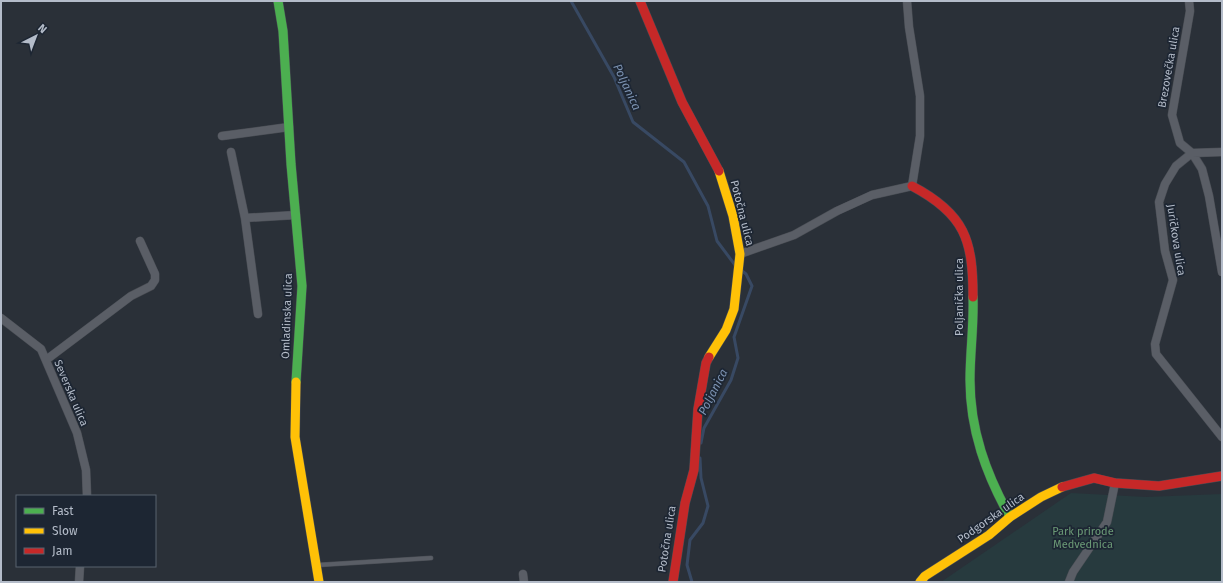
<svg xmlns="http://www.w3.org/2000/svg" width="1223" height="583" font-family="'Fira Sans',sans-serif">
<rect width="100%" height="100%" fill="#2a3038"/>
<path fill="#273a3e" d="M1071 493 1146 497 1222 494V582H941Z"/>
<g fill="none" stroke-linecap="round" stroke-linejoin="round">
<path stroke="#384963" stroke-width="3" d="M571 1 614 77 633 122 684 162 708 206 717 241 735 265
M701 443 704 428 731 380 738 358 734 337 752 286 746 274 741 270
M692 582 687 565 690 540 703 523 708 506 701 478 700 458"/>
<defs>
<path id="lane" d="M318 565 431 558"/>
<path id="street" d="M1189 1 1190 11 1172 115 1180 143 1192 153 1202 169 1209 196 1222 272
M222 136 289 127
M231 152 245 218
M1222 152 1192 153 1176 166 1165 184 1159 202 1165 251 1173 280 1155 344 1156 354 1222 437
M740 254 794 235 837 211 872 195 912 186 920 136V96L909 27 907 1
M258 314 245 218 296 215
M1 318 41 349 77 433 86 470 87 496
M46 360 131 296 151 286 155 280V274L140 241
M523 574 524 582
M79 582 80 566
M1069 582 1073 572 1107 522 1115 483"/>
<path id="fast" d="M278 1 283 31 291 164 302 286 296 382
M973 297C974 325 970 352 970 380 970 430 986 474 1010 517"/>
<path id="slow" d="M709 357 726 330 734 309 740 254 733 216 719 171
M296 382 295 437 319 582
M920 582 925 576 989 535 1010 517 1041 497 1062 487"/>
<path id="jam" d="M640 1 682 102 719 171
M912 186C965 214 973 240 973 297
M1062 487 1094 478 1115 483 1159 486 1222 476
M673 582 685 503 694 470 698 409 706 363 709 357"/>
</defs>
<use href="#lane" stroke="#484c53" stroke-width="5"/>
<use href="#street" stroke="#484c53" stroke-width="9"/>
<use href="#fast" stroke="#484c53" stroke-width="10"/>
<use href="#slow" stroke="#484c53" stroke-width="10"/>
<use href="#jam" stroke="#484c53" stroke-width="10"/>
<use href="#lane" stroke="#5a5e66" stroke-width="4"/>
<use href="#street" stroke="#5a5e66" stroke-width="8"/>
<use href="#fast" stroke="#4caf50" stroke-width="9"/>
<use href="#slow" stroke="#ffc107" stroke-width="9"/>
<use href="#jam" stroke="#c62828" stroke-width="9"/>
</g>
<g text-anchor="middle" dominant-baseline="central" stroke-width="3.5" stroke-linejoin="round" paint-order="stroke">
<g font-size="11" fill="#b4bcc9" stroke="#1d2633">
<text transform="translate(1169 67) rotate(-80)">Brezovečka ulica</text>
<text transform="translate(742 213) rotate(76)">Potočna ulica</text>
<text transform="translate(1176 240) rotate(81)">Juričkova ulica</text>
<text transform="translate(959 297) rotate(-90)">Poljanička ulica</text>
<text transform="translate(287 316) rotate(-88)">Omladinska ulica</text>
<text transform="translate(71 393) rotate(67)">Severska ulica</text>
<text transform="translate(991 518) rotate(-35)">Podgorska ulica</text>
<text transform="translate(667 539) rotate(-81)">Potočna ulica</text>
</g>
<g font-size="11" fill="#6b9a76" stroke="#1d2633">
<text x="1083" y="531">Park prirode<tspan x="1083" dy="13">Medvednica</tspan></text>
</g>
<g font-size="12" font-style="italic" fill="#7c92b1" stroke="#1d2633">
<text transform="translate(627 87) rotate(65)">Poljanica</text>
<text transform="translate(713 392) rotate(-63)">Poljanica</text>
</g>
</g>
<rect width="1223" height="583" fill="none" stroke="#b4bcc9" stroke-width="4"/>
<rect x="16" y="495" width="140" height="72" fill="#1d2633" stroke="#59626f"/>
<rect x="24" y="508" width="20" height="6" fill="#4caf50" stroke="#59626f"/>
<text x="52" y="515" font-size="12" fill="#b4bcc9">Fast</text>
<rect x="24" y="528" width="20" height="6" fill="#ffc107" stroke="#59626f"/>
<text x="52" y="535" font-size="12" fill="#b4bcc9">Slow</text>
<rect x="24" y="548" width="20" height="6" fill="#c62828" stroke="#59626f"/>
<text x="52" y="555" font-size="12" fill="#b4bcc9">Jam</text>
<g transform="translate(36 36) rotate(42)" stroke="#1d2633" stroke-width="3" paint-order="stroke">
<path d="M0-3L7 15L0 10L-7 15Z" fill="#b4bcc9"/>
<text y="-6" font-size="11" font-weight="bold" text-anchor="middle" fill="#b4bcc9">N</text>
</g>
</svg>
